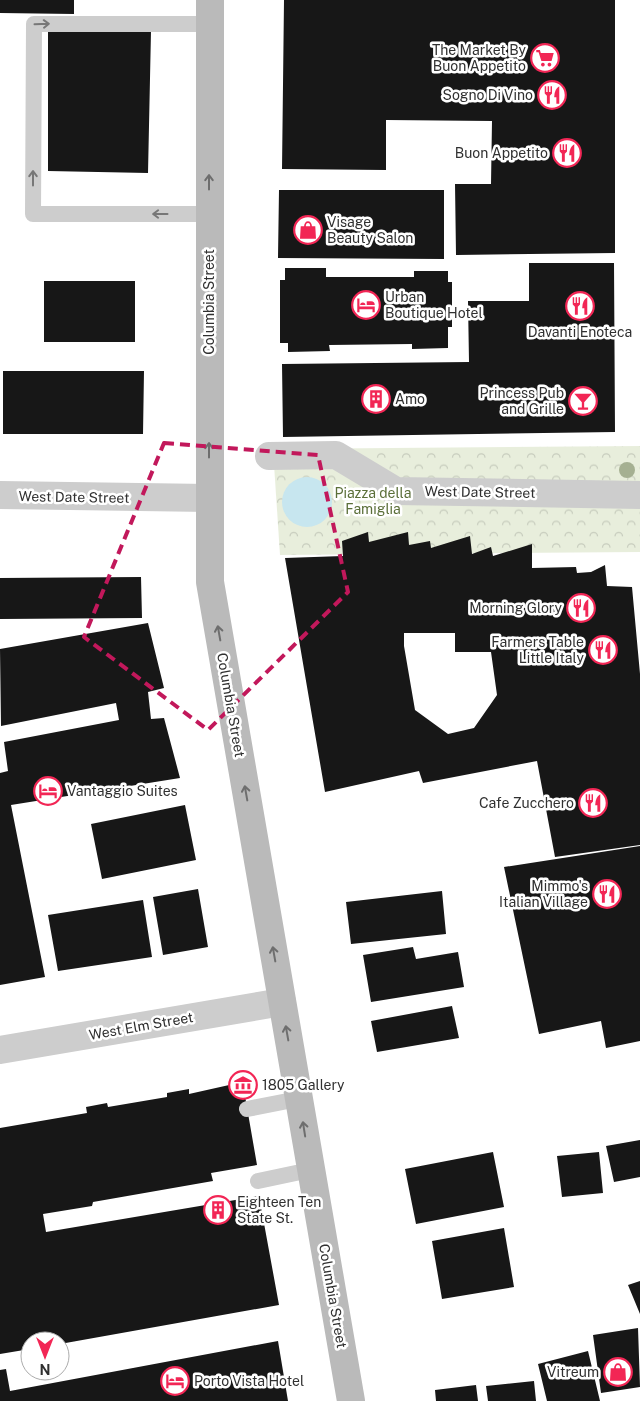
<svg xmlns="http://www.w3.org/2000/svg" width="640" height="1401" font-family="'Public Sans',sans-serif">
<defs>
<pattern id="park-crowns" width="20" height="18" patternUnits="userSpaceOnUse" patternTransform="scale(1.25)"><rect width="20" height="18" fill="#e8eedc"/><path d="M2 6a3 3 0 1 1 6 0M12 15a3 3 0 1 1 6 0" fill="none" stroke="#c7ccbd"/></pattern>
</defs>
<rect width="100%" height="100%" fill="#fff"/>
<path fill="url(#park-crowns)" d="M640 446V552L280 555 273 449Z"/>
<path fill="#c7e6ef" d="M282 502a25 25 0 1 1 50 0a25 25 0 1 1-50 0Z"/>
<path fill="#171717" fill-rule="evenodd" d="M0 0H74V14L0 13Z
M284 0H615V253L456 255 455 184H491L492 121 386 120V170L282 169Z
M151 31 148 173 48 171V32Z
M279 190H444V259L278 258Z
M529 263H614L615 432 283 437 282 364 469 362 468 301H529Z
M285 268H326V277H414V271H448V282H452V327H448V348L412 349V344L329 345 330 351 288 352V343H280V280H285Z
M44 281H135V342H44Z
M3 371H144L143 434H3Z
M368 532 369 542 408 532 409 545 430 541 431 548 470 536 472 554 491 547 493 556 532 544V568L576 567 577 573 591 572 605 565 607 586 632 587 640 674V845L555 857 537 761 423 783 419 771 325 792 285 558 343 556 342 541ZM404 633H455V652H491L497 695 474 728 448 734 415 710 404 646Z
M141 577 142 618 0 619V578Z
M148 623 164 688 148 692 151 719 164 718 180 778 11 805 45 977 0 985V773L8 771 4 742 119 720 116 703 1 726 0 649Z
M185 805 196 860 102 879 91 824Z
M640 846V1041L606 1048 601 1021 539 1034 504 867Z
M198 889 208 947 163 955 153 897Z
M442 891 446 934 351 944 346 902Z
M143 900 152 957 58 971 48 915Z
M413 947 416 959 458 952 464 987 371 1002 363 955Z
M452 1006 459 1038 377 1052 371 1021Z
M247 1081 249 1095 245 1096 257 1165 211 1173 213 1181 93 1202 92 1206 43 1214 46 1232 259 1196 279 1305 60 1344V1341H30V1349L0 1354V1128L87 1113 86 1107 107 1103 108 1107 167 1097V1093L189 1089V1094Z
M640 1140V1177L614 1182 606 1146Z
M493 1152 504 1207 416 1224 405 1169Z
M599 1152 603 1193 562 1197 557 1156Z
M504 1228 514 1287 442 1299 432 1241Z
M640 1281V1314L628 1285Z
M638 1328 640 1387 601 1393 593 1335Z
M278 1341 288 1401H0V1370L6 1369 10 1391Z
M588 1351 600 1401H547L538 1364Z
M534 1381 536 1401H488L486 1386Z
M476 1385 478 1401H436L435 1390Z"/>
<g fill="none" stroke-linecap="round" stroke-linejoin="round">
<path stroke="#cdcdcd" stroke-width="16" d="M209 214H33L34 24H210
M247 1109 298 1099
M258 1181 310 1170"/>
<path stroke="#cdcdcd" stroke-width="28" d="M269 456 336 455 396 491 640 495
M0 495 209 498
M0 1050 282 1002"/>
<path stroke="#bababa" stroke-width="28" d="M210 0V582L351 1401"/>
</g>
<circle fill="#a5b092" cx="627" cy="470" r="8"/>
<defs><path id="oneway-shaft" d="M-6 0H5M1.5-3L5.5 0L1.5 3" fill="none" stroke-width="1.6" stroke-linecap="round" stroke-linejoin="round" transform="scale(1.25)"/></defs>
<g stroke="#777">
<use href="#oneway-shaft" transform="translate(42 24) rotate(-2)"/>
<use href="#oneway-shaft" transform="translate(33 178) rotate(-90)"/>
<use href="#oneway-shaft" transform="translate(160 214) rotate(180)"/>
</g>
<g stroke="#6e6e6e">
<use href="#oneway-shaft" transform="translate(209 182) rotate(-90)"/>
<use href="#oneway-shaft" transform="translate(209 450) rotate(-90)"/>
<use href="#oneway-shaft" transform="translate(219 633) rotate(-100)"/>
<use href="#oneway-shaft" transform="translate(246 793) rotate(-100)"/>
<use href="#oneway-shaft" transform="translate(274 954) rotate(-100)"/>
<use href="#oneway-shaft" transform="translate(287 1033) rotate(-100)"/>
<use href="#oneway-shaft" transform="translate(304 1129) rotate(-99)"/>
</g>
<path fill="none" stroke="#c2185b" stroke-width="4" stroke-dasharray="10 6" stroke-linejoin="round" d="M164 443 318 455 348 592 208 730 84 637Z"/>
<defs>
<symbol id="supermarket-ring" viewBox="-11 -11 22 22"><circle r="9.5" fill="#fff" stroke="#f22655" stroke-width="1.5"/><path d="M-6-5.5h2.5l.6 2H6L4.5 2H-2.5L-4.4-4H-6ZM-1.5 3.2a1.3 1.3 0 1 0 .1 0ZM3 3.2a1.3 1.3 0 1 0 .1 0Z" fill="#f22655"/></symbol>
<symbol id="restaurant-ring" viewBox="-11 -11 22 22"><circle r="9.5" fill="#fff" stroke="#f22655" stroke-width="1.5"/><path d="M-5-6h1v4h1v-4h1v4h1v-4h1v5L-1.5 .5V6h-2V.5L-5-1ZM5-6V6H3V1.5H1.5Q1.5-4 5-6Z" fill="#f22655"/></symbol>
<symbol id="shop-ring" viewBox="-11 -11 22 22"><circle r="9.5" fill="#fff" stroke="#f22655" stroke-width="1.5"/><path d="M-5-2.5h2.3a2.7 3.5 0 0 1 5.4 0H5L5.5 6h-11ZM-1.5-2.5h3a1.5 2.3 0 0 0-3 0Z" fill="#f22655"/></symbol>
<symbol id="hotel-ring" viewBox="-11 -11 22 22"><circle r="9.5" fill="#fff" stroke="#f22655" stroke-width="1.5"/><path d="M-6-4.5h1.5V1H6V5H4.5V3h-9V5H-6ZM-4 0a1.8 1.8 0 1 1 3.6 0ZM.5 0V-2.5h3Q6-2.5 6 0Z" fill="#f22655"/></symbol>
<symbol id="building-ring" viewBox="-11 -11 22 22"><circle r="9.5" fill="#fff" stroke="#f22655" stroke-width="1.5"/><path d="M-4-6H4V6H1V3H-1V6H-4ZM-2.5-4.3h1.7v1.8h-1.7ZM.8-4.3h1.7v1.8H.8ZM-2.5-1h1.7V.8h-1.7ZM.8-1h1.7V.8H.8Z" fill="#f22655"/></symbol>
<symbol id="bar-ring" viewBox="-11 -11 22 22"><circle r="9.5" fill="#fff" stroke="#f22655" stroke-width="1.5"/><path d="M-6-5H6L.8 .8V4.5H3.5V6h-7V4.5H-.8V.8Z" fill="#f22655"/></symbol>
<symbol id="museum-ring" viewBox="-11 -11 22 22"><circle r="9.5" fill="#fff" stroke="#f22655" stroke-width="1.5"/><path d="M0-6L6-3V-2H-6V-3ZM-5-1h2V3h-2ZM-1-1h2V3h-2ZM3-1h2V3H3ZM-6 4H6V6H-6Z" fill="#f22655"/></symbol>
</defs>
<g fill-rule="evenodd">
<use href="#supermarket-ring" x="529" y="42" width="32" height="32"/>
<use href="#restaurant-ring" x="536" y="79" width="32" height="32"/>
<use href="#restaurant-ring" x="551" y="137" width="32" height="32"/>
<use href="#shop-ring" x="292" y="214" width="32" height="32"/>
<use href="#hotel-ring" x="350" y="289" width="32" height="32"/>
<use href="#restaurant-ring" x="564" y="290" width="32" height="32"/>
<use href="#building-ring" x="360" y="383" width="32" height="32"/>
<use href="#bar-ring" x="567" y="385" width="32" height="32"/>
<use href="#restaurant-ring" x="565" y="592" width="32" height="32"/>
<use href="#restaurant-ring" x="587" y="634" width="32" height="32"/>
<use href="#hotel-ring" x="32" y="775" width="32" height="32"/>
<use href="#restaurant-ring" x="577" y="787" width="32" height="32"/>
<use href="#restaurant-ring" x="591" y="878" width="32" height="32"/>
<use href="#museum-ring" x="227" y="1069" width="32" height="32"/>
<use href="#building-ring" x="202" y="1194" width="32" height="32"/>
<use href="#shop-ring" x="602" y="1356" width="32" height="32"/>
<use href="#hotel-ring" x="159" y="1365" width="32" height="32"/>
</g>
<g text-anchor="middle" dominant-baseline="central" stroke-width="5" stroke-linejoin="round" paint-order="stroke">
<g font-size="14" fill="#303030" stroke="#fff" text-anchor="end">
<text x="526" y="50">The Market By<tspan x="526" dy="16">Buon Appetito</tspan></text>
<text x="533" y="95">Sogno Di Vino</text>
<text x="548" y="153">Buon Appetito</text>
<text x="327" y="222" text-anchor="start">Visage<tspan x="327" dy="16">Beauty Salon</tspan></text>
<text x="385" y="297" text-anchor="start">Urban<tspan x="385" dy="16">Boutique Hotel</tspan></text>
<text x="580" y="332" text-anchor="middle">Davanti Enoteca</text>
<text x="564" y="393">Princess Pub<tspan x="564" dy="16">and Grille</tspan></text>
<text x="395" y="399" text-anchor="start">Amo</text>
<text x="562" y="608">Morning Glory</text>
<text x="584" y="642">Farmers Table<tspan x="584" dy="16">Little Italy</tspan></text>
<text x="67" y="791" text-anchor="start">Vantaggio Suites</text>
<text x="574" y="803">Cafe Zucchero</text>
<text x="588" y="886">Mimmo's<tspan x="588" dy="16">Italian Village</tspan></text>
<text x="262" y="1085" text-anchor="start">1805 Gallery</text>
<text x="237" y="1202" text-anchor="start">Eighteen Ten<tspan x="237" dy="16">State St.</tspan></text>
<text x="599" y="1372">Vitreum</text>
<text x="194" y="1381" text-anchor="start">Porto Vista Hotel</text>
</g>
<g font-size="14" fill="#303030" stroke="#fff">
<text transform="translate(209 302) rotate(-90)">Columbia Street</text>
<text transform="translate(480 492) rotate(1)">West Date Street</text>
<text transform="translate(74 497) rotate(1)">West Date Street</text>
<text transform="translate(231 705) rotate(80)">Columbia Street</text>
<text transform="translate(141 1026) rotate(-10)">West Elm Street</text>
<text transform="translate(333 1296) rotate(80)">Columbia Street</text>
</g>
<g font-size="14" fill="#5b6f39" stroke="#fff">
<text x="373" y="493">Piazza della<tspan x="373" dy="16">Famiglia</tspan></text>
</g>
</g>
<g transform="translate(45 1356) rotate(180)"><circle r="24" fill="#ffffff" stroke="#acacac"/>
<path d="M0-4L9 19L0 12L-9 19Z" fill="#f22655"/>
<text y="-8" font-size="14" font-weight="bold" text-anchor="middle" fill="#303030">N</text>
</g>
</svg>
